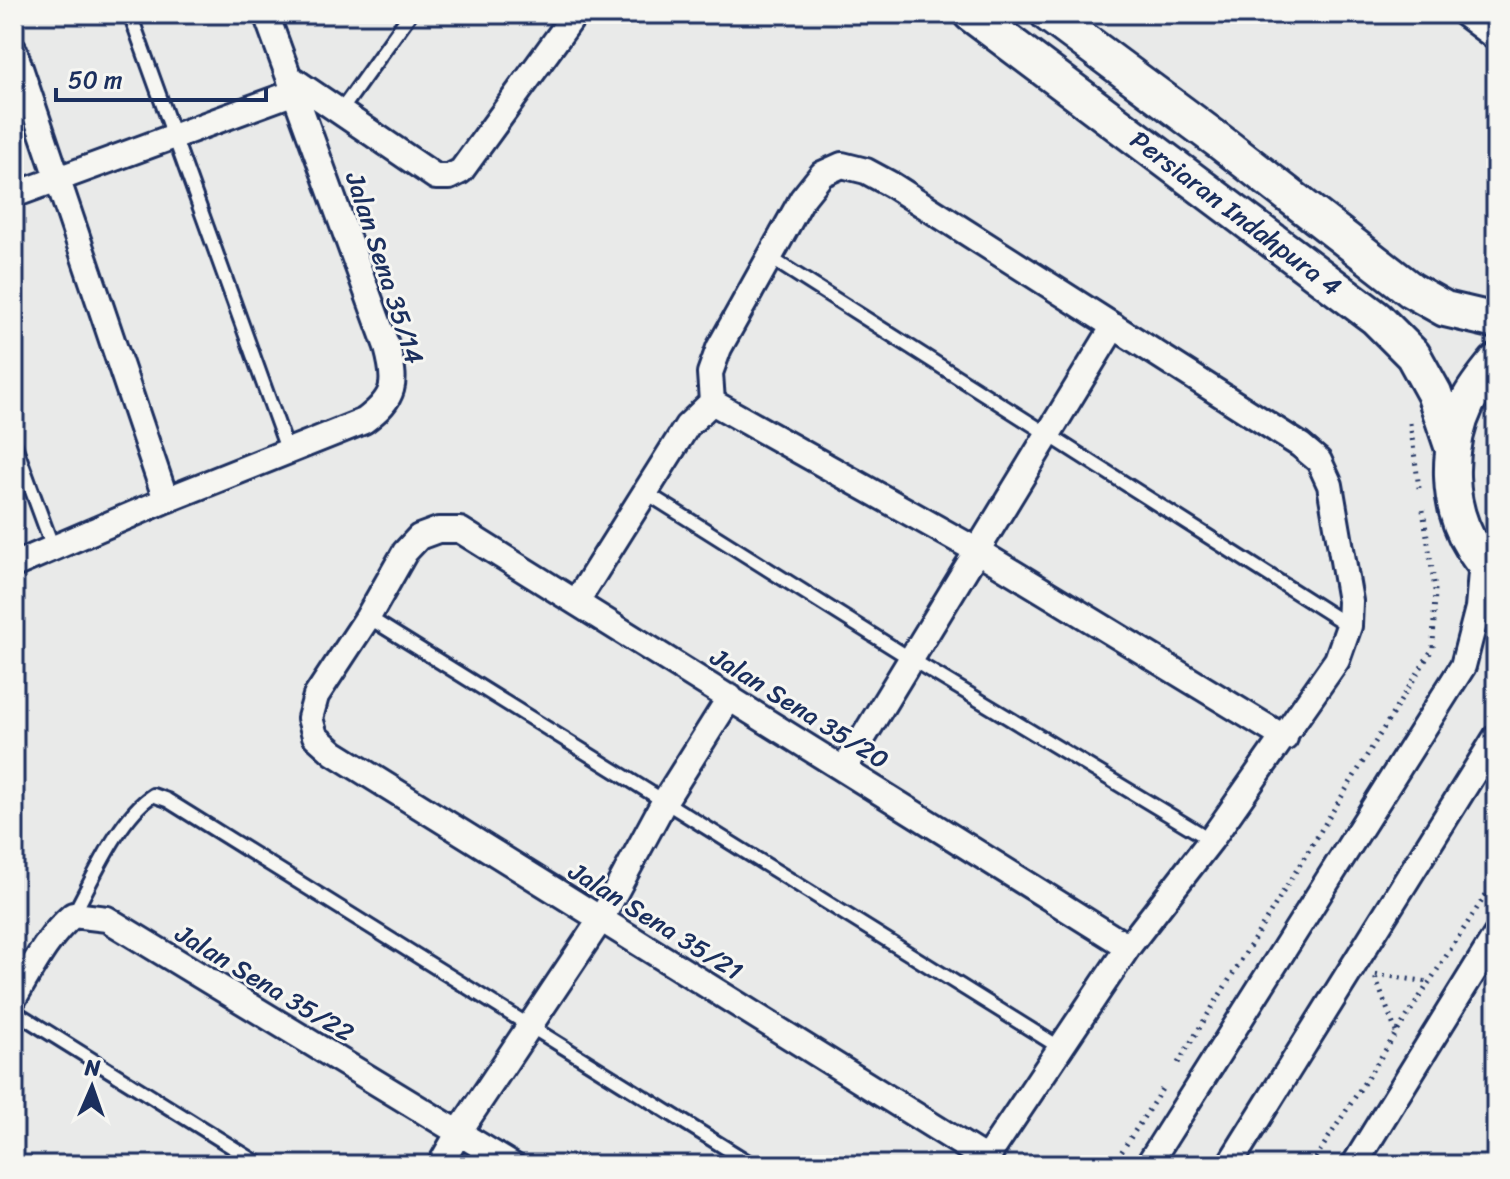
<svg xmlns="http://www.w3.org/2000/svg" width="1510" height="1179" font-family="Sriracha,sans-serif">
<rect width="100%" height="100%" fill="#e9eae9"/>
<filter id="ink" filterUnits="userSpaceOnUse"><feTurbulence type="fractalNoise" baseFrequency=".0125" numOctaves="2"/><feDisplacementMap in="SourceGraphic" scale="16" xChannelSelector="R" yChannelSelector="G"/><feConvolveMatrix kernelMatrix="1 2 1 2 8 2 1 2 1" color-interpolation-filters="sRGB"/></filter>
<g filter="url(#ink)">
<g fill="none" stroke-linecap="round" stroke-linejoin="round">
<defs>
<path id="lane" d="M130 14 288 452
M340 112 410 14
M769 257 1349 626
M14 442 53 548
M645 492 911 659 1211 840
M368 617 1059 1047
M73 915C93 879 119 817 153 795L167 800 753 1165
M14 1011 261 1165"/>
<path id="street" d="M1464 14 1496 38
M14 50 166 500
M289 77 436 177H449L461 171 575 14
M14 195 295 92
M712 402 976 550 1285 738
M14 565 166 500 364 421C396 397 397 384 387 347L266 14
M577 601 687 426 712 402 710 373 719 348 802 199 822 174 842 165 866 171 892 185 1300 445 1319 461 1330 485 1350 601 1349 626 1337 660 1211 840 1128 947 982 1165
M844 769 1114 326
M14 998C32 968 47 937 73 915L107 919 512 1165
M986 1159 334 753 315 736 310 718 316 696 368 617 405 552 419 537 438 530H460L1128 947
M440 1165 459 1132 601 919 664 802 730 697
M1148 1165 1463 666 1478 608 1482 560
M1229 1165 1496 737
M1354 1165 1496 935"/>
<path id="secondary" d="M971 14 1376 318 1413 355 1434 393 1453 449
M1048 14 1219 141 1411 290 1445 309 1496 321
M1496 362C1486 374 1474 389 1467 403 1446 447 1446 506 1473 548 1479 559 1488 568 1496 578"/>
</defs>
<use href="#lane" stroke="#1b2f5e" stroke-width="18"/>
<use href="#street" stroke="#1b2f5e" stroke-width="30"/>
<use href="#secondary" stroke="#1b2f5e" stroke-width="40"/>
<path stroke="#1b2f5e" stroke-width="5" stroke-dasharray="2 6" stroke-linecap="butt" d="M933 14 942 21
M1410 423 1419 488
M1396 1032 1374 974 1429 982
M1178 1063 1433 648 1435 589 1423 510
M1113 1165 1162 1089
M1311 1165 1496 879"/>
<use href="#lane" stroke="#f6f6f2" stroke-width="12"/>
<use href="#street" stroke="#f6f6f2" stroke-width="24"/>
<use href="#secondary" stroke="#f6f6f2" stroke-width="34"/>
</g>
</g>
<g text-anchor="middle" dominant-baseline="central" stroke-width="6" stroke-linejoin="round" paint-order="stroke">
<g font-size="26" fill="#1b2f5e" stroke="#f6f6f2">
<text transform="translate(1236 213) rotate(37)">Persiaran Indahpura 4</text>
<text transform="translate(385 268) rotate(72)">Jalan Sena 35/14</text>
<text transform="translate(800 708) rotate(32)">Jalan Sena 35/20</text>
<text transform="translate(656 921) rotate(32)">Jalan Sena 35/21</text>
<text transform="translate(265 983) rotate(31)">Jalan Sena 35/22</text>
</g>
</g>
<rect width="1510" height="1179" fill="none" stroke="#f6f6f2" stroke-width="48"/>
<rect x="24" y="24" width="1462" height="1131" fill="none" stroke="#1b2f5e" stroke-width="3" filter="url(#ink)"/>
<g transform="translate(92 1087) rotate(2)" stroke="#f6f6f2" stroke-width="6" paint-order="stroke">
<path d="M0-6L14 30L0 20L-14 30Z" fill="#1b2f5e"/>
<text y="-12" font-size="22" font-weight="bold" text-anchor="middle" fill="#1b2f5e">N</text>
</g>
<path d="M56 88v12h210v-12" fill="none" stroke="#1b2f5e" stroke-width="4"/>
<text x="68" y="88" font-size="24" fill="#1b2f5e" stroke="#f6f6f2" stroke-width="6" paint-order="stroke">50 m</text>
</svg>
